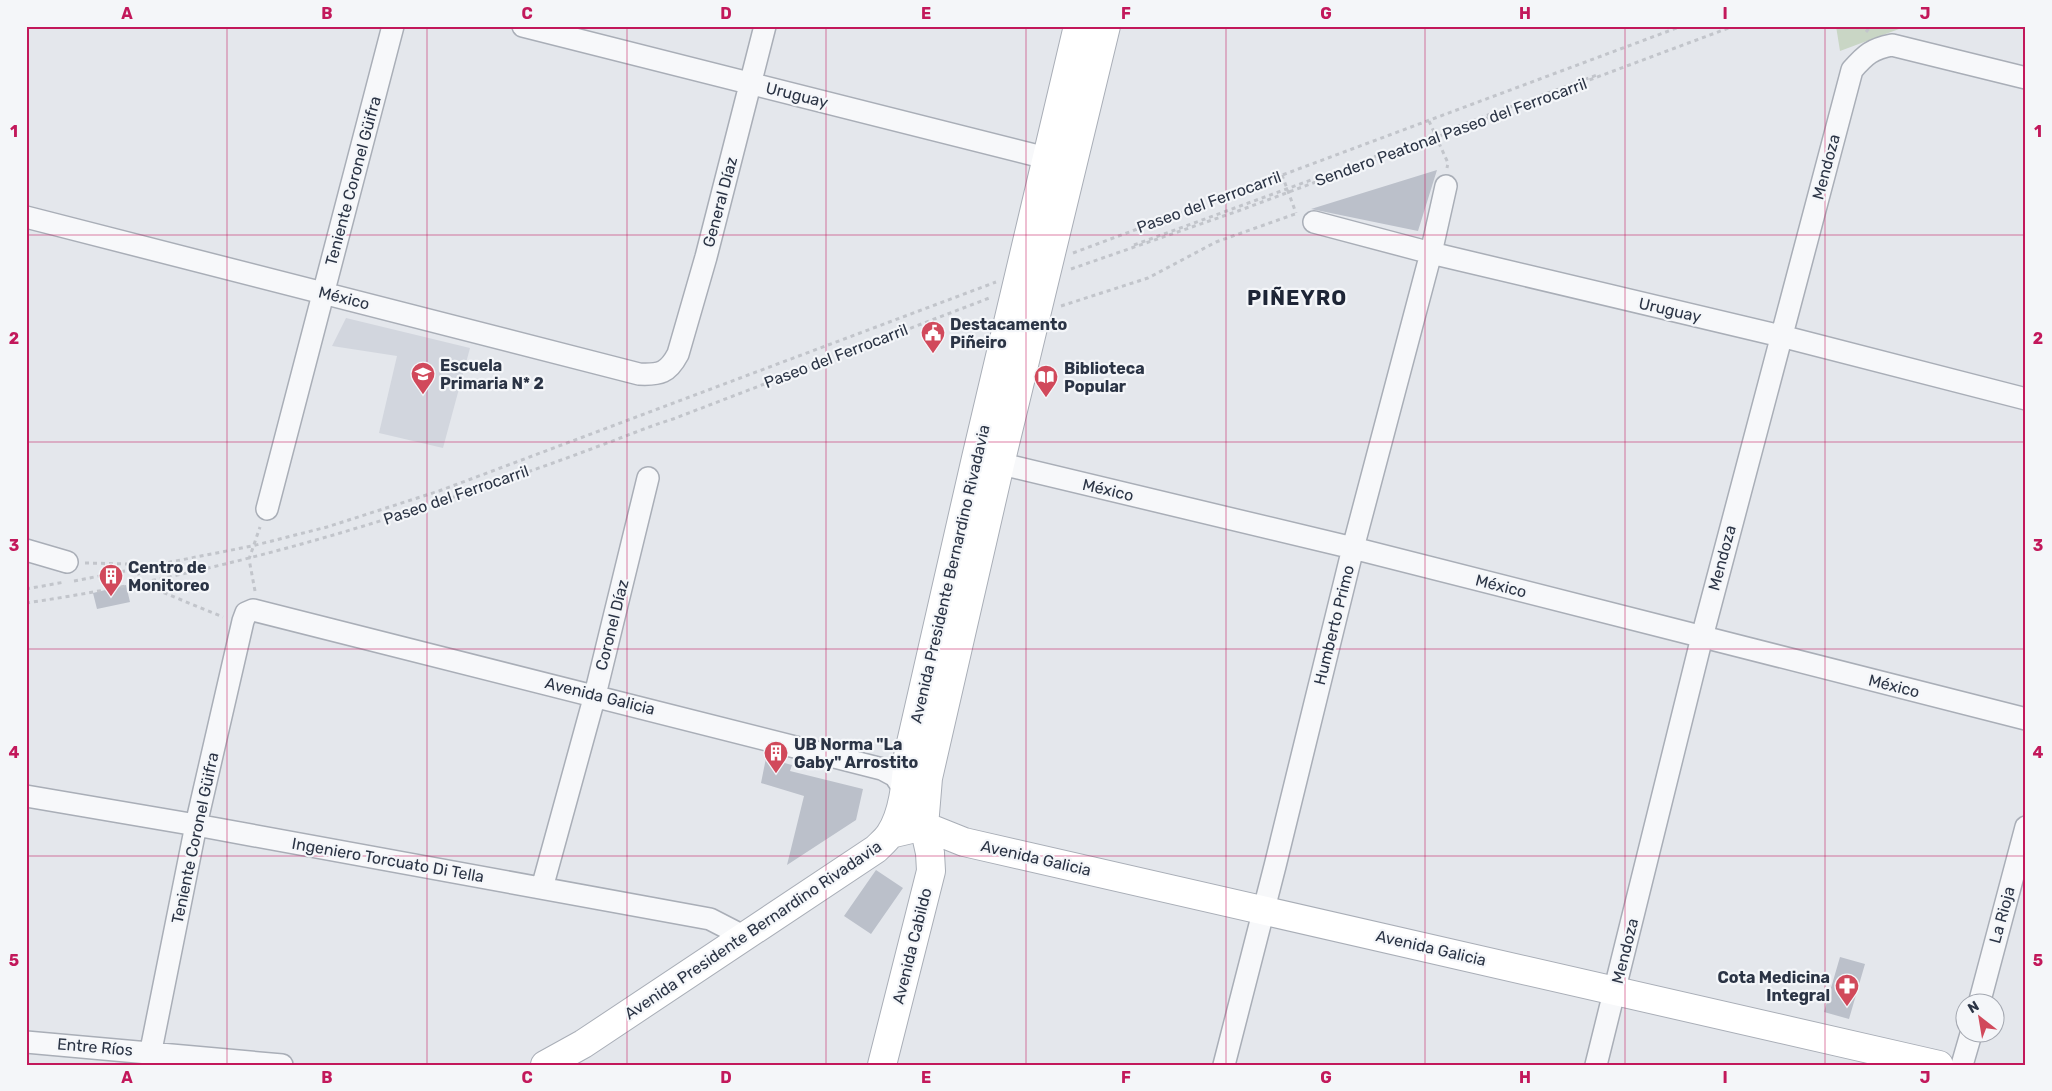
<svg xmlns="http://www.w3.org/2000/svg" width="2052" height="1091" font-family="Rubik,sans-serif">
<rect width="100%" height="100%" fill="#e4e7ec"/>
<path fill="#d2d6de" d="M346 318 470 348 443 448 379 433 397 356 332 346Z"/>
<path fill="#c9d6c5" d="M1836 26H1907L1840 51Z"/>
<path fill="#bbc0ca" d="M1437 170 1418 231 1311 209Z
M126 585 130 602 97 609 93 593Z
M766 758 792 765 790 771 863 789 856 820 787 865 804 796 761 783Z
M876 870 903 888 871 934 844 916Z
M1840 957 1865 964 1849 1019 1824 1012Z"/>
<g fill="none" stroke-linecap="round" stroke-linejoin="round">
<defs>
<path id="minor" d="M523 26 1062 162
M26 217 639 374C660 375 668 373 678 354L706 257 765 26
M1314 222 1431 253 1781 336 2026 399
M985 460 1353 548 2026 719
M267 509 393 26
M26 550 67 562
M26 796 196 825 710 919 745 937
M542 888 595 695 648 478
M1979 1004 2026 827
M26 1042 282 1065
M148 1065 196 825 243 621 246 613 253 610 882 769 895 776 909 797
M1224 1065 1275 866 1353 548 1431 253 1446 186
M1596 1065 1702 637 1852 70C1866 54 1872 49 1892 45L2026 78
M1962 1065 1971 1034"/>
<path id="secondary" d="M890 834 924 826 964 842 1939 1065
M545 1065 583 1044 876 849C881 844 887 839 890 834 904 813 906 781 908 756L976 458 1078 26
M882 1065 931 871 930 853 924 826 928 778 1000 464 1106 26"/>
</defs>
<use href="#minor" stroke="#a9aeb7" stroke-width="24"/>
<use href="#secondary" stroke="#a9aeb7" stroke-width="30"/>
<path stroke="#c2c5cb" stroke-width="3" stroke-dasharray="4 4" stroke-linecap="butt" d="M1866 32 1871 26
M1429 121 1448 163 1447 168
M1282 175 1296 213
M1134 245 1597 75
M1073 253 1682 26
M1071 269 1238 211 1734 26
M1061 306 1148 278 1216 242 1298 213
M85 563 128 564 137 569 143 590 162 592 223 617
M74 581 252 546 327 527 439 491 996 282
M26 589 65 582
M255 591 249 559 260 527
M26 603C170 582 311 545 448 499 499 482 549 465 599 446 624 437 647 427 673 419L992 297"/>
<use href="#minor" stroke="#f7f8fa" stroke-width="21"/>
<use href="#secondary" stroke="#fff" stroke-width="28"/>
</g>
<path fill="none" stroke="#c2185b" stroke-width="1" stroke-opacity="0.55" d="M227 26V1065M427 26V1065M627 26V1065M826 26V1065M1026 26V1065M1226 26V1065M1425 26V1065M1625 26V1065M1825 26V1065M26 235H2026M26 442H2026M26 649H2026M26 856H2026"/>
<defs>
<symbol id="civic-pin" viewBox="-11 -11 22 30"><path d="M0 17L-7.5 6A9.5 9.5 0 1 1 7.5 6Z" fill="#d1495b" stroke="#f4f6f9"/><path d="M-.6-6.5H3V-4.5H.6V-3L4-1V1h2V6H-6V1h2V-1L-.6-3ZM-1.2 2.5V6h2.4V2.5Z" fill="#fff"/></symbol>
<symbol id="school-pin" viewBox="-11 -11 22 30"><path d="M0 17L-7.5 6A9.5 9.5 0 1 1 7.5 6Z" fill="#d1495b" stroke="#f4f6f9"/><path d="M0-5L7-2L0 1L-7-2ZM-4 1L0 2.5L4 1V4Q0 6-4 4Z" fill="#fff"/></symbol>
<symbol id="library-pin" viewBox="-11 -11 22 30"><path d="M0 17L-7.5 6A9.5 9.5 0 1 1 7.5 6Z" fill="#d1495b" stroke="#f4f6f9"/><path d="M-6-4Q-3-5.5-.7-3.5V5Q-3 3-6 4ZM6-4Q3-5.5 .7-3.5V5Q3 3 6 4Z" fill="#fff"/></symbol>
<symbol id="building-pin" viewBox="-11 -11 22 30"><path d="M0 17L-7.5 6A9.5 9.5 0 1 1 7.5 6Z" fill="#d1495b" stroke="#f4f6f9"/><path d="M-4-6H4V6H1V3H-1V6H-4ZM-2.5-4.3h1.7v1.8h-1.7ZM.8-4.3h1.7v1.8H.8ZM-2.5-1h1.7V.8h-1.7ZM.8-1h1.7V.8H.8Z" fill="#fff"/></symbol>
<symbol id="pharmacy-pin" viewBox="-11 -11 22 30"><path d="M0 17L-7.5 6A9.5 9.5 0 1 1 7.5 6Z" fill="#d1495b" stroke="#f4f6f9"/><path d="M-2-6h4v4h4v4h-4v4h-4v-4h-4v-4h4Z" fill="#fff"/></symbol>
</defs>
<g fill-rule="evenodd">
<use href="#civic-pin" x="919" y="319" width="28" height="38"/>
<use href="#school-pin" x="409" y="360" width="28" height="38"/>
<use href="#library-pin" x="1032" y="363" width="28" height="38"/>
<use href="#building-pin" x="97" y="562" width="28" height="38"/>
<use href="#building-pin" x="762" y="739" width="28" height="38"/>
<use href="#pharmacy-pin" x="1833" y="972" width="28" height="38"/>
</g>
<g text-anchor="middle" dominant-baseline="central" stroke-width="4.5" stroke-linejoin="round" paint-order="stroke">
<g font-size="16" fill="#2b3445" stroke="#f4f6f9">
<text transform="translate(797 95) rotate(14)">Uruguay</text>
<text transform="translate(1451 132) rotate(-20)">Sendero Peatonal Paseo del Ferrocarril</text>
<text transform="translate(1826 167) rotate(-75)">Mendoza</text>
<text transform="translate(353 181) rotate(-75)">Teniente Coronel Güifra</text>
<text transform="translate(720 202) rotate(-75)">General Díaz</text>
<text transform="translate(1209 202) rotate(-20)">Paseo del Ferrocarril</text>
<text transform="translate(344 298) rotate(14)">México</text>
<text transform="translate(1670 310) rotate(13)">Uruguay</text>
<text transform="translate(836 356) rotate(-21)">Paseo del Ferrocarril</text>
<text transform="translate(1108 490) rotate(13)">México</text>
<text transform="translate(456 495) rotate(-19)">Paseo del Ferrocarril</text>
<text transform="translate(1722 558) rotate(-75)">Mendoza</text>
<text transform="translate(950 574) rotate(-77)">Avenida Presidente Bernardino Rivadavia</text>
<text transform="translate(1501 586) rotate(14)">México</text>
<text transform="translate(612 625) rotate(-76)">Coronel Díaz</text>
<text transform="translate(1334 625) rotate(-76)">Humberto Primo</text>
<text transform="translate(1894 686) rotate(14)">México</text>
<text transform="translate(600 696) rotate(14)">Avenida Galicia</text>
<text transform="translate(195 838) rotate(-78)">Teniente Coronel Güifra</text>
<text transform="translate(1036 858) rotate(13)">Avenida Galicia</text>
<text transform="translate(388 860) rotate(10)">Ingeniero Torcuato Di Tella</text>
<text transform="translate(2002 915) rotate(-75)">La Rioja</text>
<text transform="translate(753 930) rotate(-34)">Avenida Presidente Bernardino Rivadavia</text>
<text transform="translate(912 946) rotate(-76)">Avenida Cabildo</text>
<text transform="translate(1431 948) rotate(13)">Avenida Galicia</text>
<text transform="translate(1625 951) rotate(-76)">Mendoza</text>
<text transform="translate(95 1047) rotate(5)">Entre Ríos</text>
</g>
<g font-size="16" font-weight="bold" fill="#2b3445" stroke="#f4f6f9" text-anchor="start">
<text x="950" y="324">Destacamento<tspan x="950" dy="18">Piñeiro</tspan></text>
<text x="440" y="365">Escuela<tspan x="440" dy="18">Primaria N* 2</tspan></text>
<text x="1064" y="368">Biblioteca<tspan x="1064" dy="18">Popular</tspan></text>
<text x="128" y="567">Centro de<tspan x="128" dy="18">Monitoreo</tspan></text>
<text x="794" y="744">UB Norma "La<tspan x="794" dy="18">Gaby" Arrostito</tspan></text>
<text x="1830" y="977" text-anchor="end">Cota Medicina<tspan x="1830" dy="18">Integral</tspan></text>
</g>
<g font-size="21" font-weight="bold" letter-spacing="1" fill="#1d2536" stroke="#f4f6f9">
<text x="1297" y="297">PIÑEYRO</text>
</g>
</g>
<rect width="2052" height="1091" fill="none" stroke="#f4f6f9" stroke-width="55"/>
<g transform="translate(1980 1018) rotate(329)"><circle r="24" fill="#f4f6f9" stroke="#a4a8b1"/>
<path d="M0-4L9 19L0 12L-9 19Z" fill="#d1495b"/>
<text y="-8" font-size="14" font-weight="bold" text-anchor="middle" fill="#2b3445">N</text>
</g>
<rect x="28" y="28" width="1996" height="1036" fill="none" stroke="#c2185b" stroke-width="2"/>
<g font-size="16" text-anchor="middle" font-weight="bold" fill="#c2185b">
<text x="127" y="19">A</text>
<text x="327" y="19">B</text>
<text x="527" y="19">C</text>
<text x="726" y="19">D</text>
<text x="926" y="19">E</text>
<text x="1126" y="19">F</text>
<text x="1326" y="19">G</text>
<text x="1525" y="19">H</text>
<text x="1725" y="19">I</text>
<text x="1925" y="19">J</text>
<text x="14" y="137">1</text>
<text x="2038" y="137">1</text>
<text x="14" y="344">2</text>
<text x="2038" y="344">2</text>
<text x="14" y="551">3</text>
<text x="2038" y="551">3</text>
<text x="14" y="758">4</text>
<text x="2038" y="758">4</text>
<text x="14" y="966">5</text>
<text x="2038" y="966">5</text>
<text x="127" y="1083">A</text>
<text x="327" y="1083">B</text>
<text x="527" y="1083">C</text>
<text x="726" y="1083">D</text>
<text x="926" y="1083">E</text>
<text x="1126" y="1083">F</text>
<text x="1326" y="1083">G</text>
<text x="1525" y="1083">H</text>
<text x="1725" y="1083">I</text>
<text x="1925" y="1083">J</text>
</g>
</svg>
